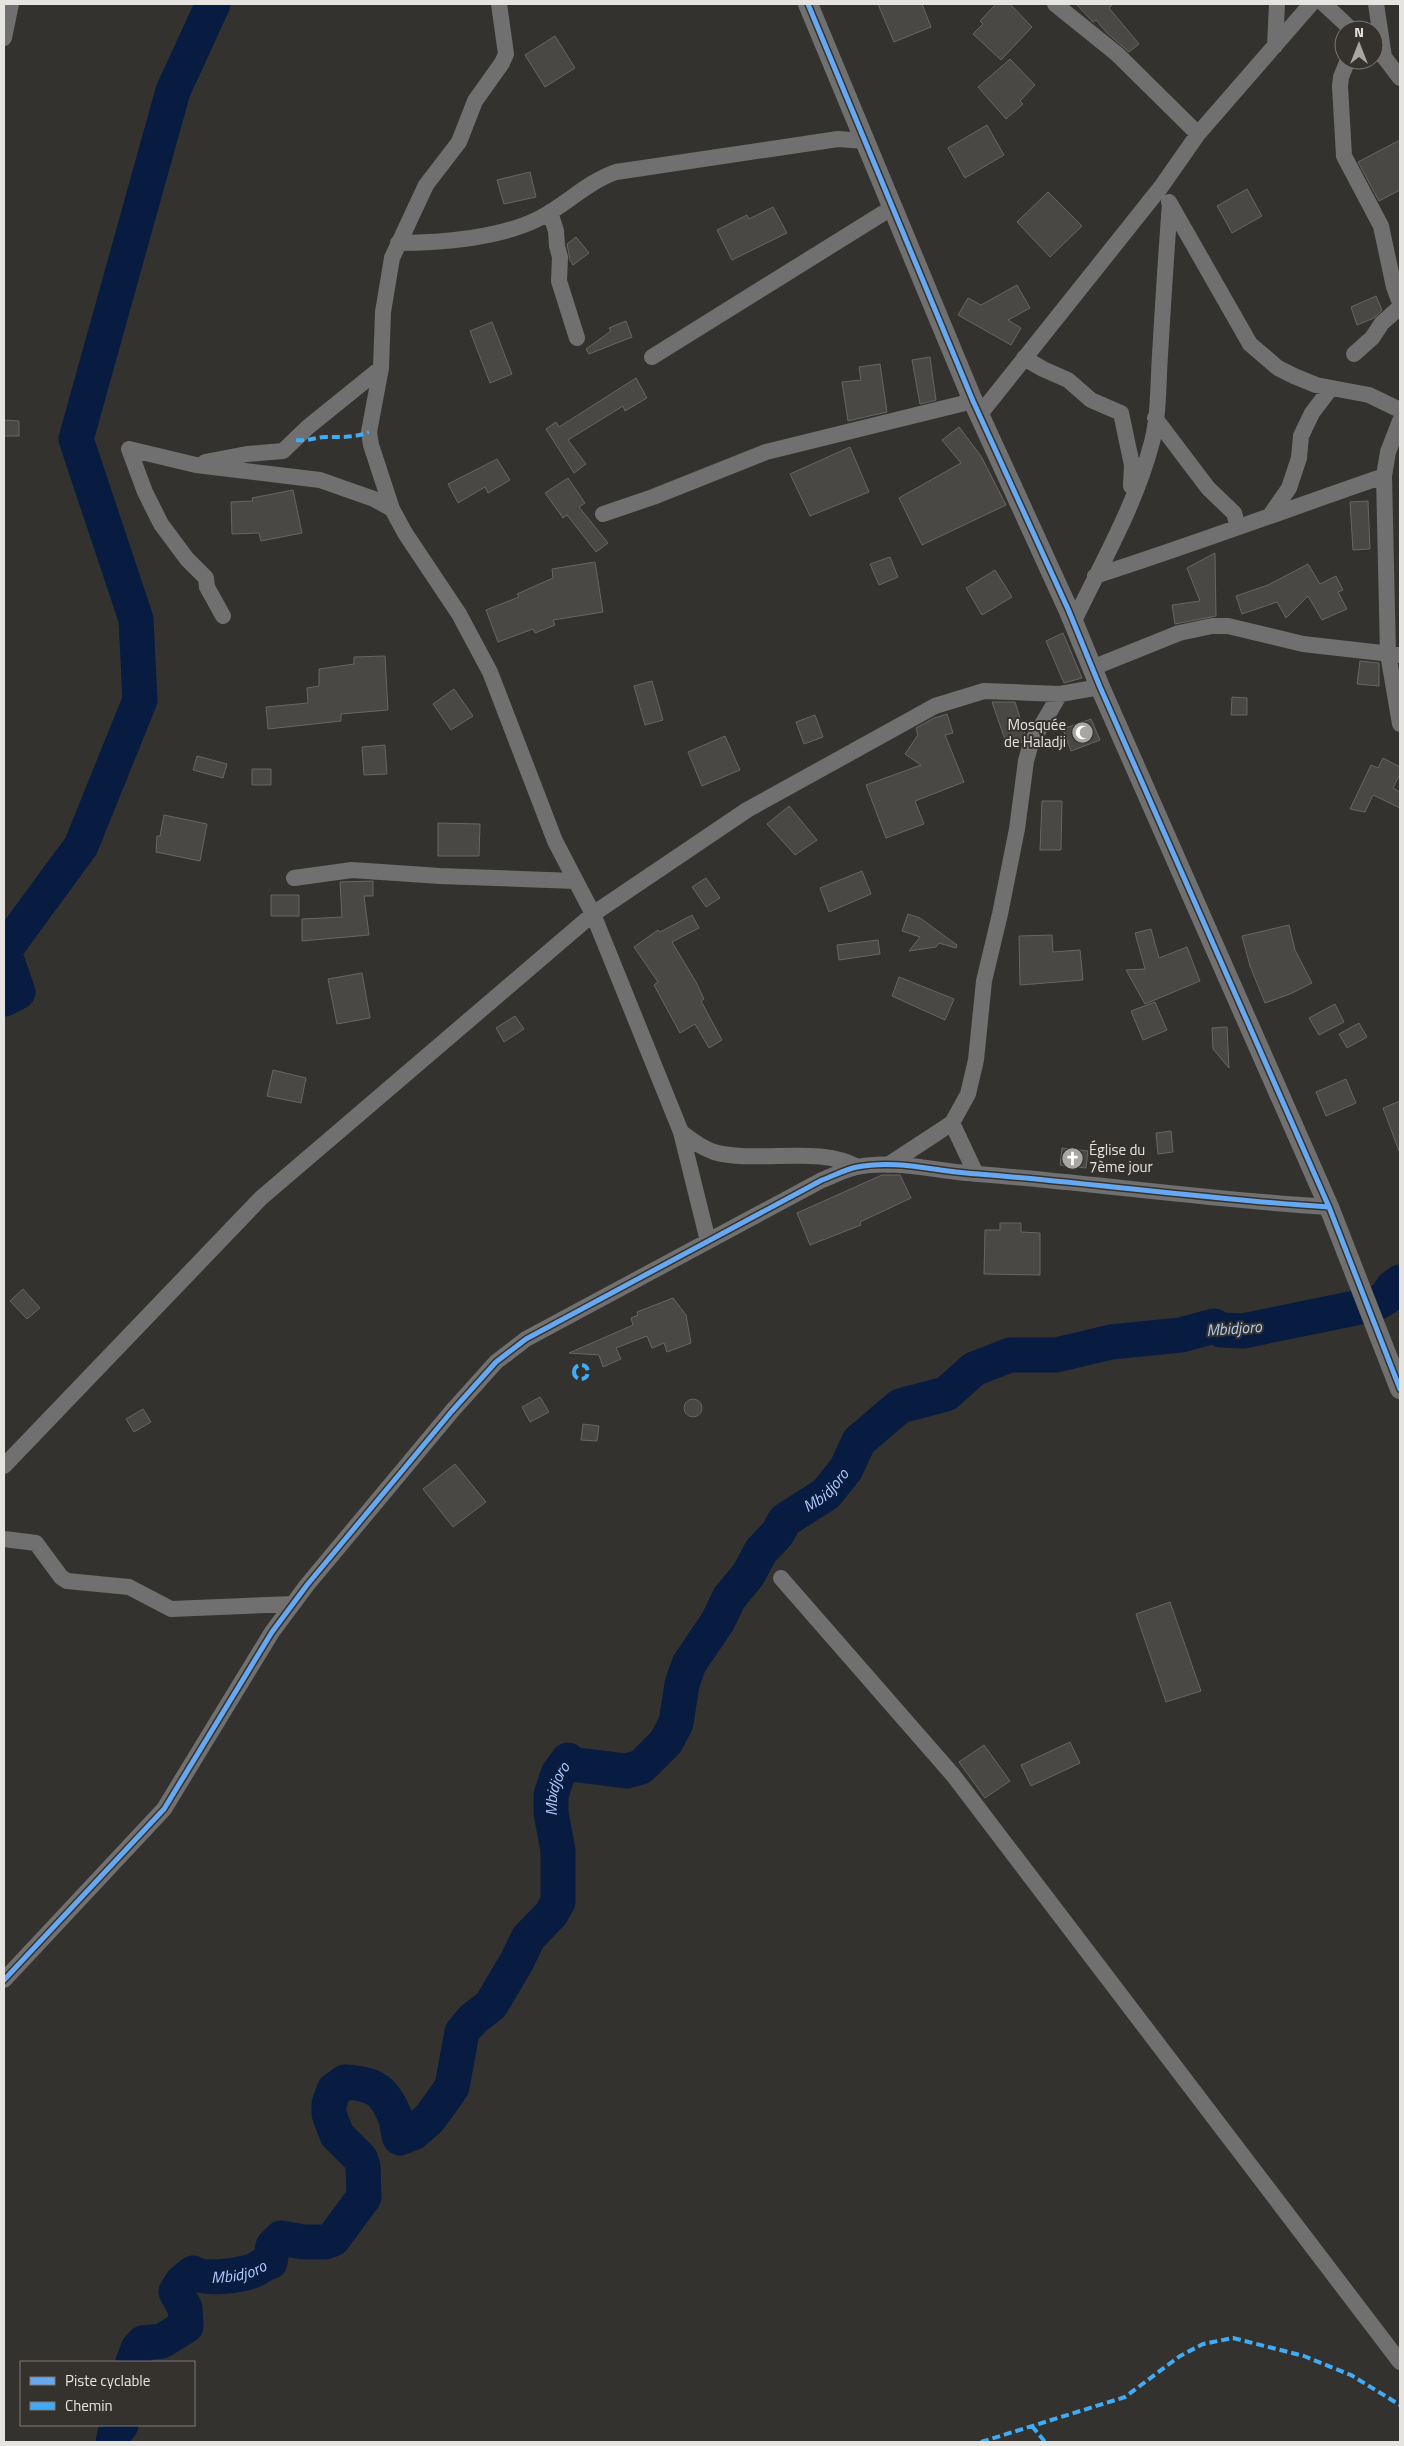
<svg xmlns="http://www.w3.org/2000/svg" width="1404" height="2446" font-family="'Titillium Web',sans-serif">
<rect width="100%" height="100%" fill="#34322f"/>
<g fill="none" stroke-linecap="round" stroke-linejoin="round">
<g stroke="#081c41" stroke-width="35">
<path d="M4 951 81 846 140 700 136 619 76 439 173 91 213 4"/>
<path d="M4 952 18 992 4 999"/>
<path id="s1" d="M133 2362 138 2349 143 2343 162 2341 186 2326 185 2308 176 2292 182 2282 193 2273C205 2280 238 2276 252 2271 258 2269 263 2264 270 2262L273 2246 281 2238 303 2242H325L333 2239 364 2197 363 2166 360 2158 337 2135 329 2114V2104L334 2090 345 2082C376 2084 384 2090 396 2119 398 2125 397 2132 400 2138L413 2133 429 2119 445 2097 452 2087 462 2032 473 2019 491 2005 517 1961 528 1938 551 1914 558 1902V1850L551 1813V1795L558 1774 568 1760 570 1764 626 1771 641 1767 666 1742 676 1723 682 1684 689 1664 718 1621 729 1598 748 1575 761 1551 777 1534 785 1520 826 1494 846 1469 859 1441 900 1406 946 1394 974 1369 1010 1355H1056L1111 1342 1181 1335 1214 1326 1221 1330 1243 1331 1375 1304 1387 1297 1392 1288 1400 1282"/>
<path d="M113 2442 115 2433 121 2425"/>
</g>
</g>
<path fill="#494845" stroke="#676663" d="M878 4H922L931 27 894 42Z
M996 4H1010L1032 27 1001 60 973 34 983 24 980 21Z
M1076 4H1113L1109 8 1139 44 1129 52 1107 33 1096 20 1093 22Z
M555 36 575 68 545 87 525 55Z
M1010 59 1035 85 1020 101 1023 104 1006 119 978 87Z
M987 125 1004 155 965 178 948 148Z
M1400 140V190L1379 201 1358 162Z
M530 172 536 197 504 204 497 180Z
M1247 189 1262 216 1232 233 1217 206Z
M1048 192 1082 226 1050 257 1017 222Z
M773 207 787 233 732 260 717 230 747 215 749 219Z
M576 237 589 253 573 265 570 260 567 244Z
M1017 285 1030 308 1008 320 1021 328 1011 345 958 315 968 298 981 305Z
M1376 296 1382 310 1374 318 1357 325 1351 307Z
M626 321 632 337 589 354 586 349 611 331 609 328Z
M492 322 512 374 490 383 470 331Z
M930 357 936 400 920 404 912 360Z
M880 364 887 412 848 421 842 382 861 380 859 367Z
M636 378 647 398 625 411 623 406 568 440 586 464 574 473 546 429 556 422 559 427Z
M4 420 19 421V436H4Z
M959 427 981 456 1006 505 922 545 899 498 961 463 942 440Z
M850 447 869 492 810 516 790 474Z
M497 459 510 480 488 493 485 487 458 503 448 484Z
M568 478 585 503 579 507 608 543 596 552 567 515 563 518 545 493Z
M293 490 302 533 261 541 259 533 232 534 231 502 253 501 252 498Z
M1368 501 1370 549 1353 550 1350 502Z
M1215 553 1216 616 1175 624 1172 605 1200 601 1187 568Z
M890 557 898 577 879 585 870 564Z
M595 562 603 612 553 620 555 625 535 633 533 629 498 642 486 610 519 597 517 594 553 578 552 569Z
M1308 564 1320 584 1336 576 1343 590 1338 592 1347 609 1322 620 1308 596 1286 618 1277 602 1242 614 1236 596 1268 585Z
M995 570 1012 597 982 615 966 588Z
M1063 633 1082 678 1064 683 1046 641Z
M385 656 388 710 341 714V721L268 729 266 707 308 703 307 688 319 686V669L354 664V657Z
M1360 661 1379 663V686L1357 684Z
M652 681 663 720 645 725 634 686Z
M454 689 473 716 451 730 433 704Z
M1232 697 1247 698V715H1231Z
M992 702H1015L1025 734 1021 743 1008 748Z
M947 714 953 733 945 735 964 782 915 801 924 824 886 838 866 785 921 765 905 754 918 735 916 728 934 718Z
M815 715 823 737 804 744 796 722Z
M1091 719 1100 740 1071 751 1063 729Z
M725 736 740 770 702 786 688 752Z
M385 745 387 774 364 775 362 747Z
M197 756 227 764 223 778 193 770Z
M1383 758 1400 767V774L1393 788 1400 792V808L1373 795 1365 812 1350 809 1371 765 1378 768Z
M252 769H271V785H252Z
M1042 801H1062L1061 850H1040Z
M789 806 817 840 795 855 767 824Z
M164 815 207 824 200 861 156 852 157 836H160Z
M438 823 480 824 479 856H438Z
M862 871 871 894 829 912 820 888Z
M706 878 720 898 706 907 692 887Z
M373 881V896H364L369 935 302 941V919L342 917 340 882Z
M271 895H299V916H271Z
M908 914 920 918 957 945 956 948 939 943 936 947 909 951 920 937 902 931Z
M692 915 699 928 672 942 696 982 704 999 701 1001 722 1040 709 1048 695 1024 680 1033 654 985 658 982 634 947 658 930 660 932Z
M1289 925 1295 950 1312 983 1290 994 1265 1003 1250 966 1242 936Z
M1151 929 1159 958 1187 947 1200 981 1145 1004 1126 970 1145 969 1135 933Z
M1052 935 1053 952 1080 950 1083 980 1020 985 1019 936Z
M878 940 880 954 839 960 837 945Z
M362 973 370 1018 337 1024 328 979Z
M899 977 954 999 945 1020 892 996Z
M1155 1002 1167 1030 1143 1040 1131 1011Z
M1335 1004 1344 1022 1319 1035 1309 1018Z
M515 1016 524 1029 504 1042 496 1028Z
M1359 1023 1367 1037 1347 1048 1339 1034Z
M1227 1027 1229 1068 1213 1049 1212 1028Z
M273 1070 306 1078 301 1103 267 1096Z
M1346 1079 1356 1103 1326 1116 1316 1092Z
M1400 1101V1150L1399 1151 1383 1108Z
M1171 1131 1173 1152 1158 1154 1156 1133Z
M1062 1148 1088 1151 1086 1168 1060 1165Z
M882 1175H900L911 1198 860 1222 861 1225 810 1245 797 1213Z
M1000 1223H1021V1232L1040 1233V1275L984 1274 985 1230H1000Z
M23 1289 40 1308 27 1319 10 1301Z
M673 1298 686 1315 691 1343 667 1352 664 1343 652 1348 647 1336 616 1348 621 1359 603 1367 599 1355 569 1353 633 1325 631 1318 638 1315 637 1312Z
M540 1397 549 1412 530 1422 522 1407Z
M684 1408a9 9 0 1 1 18 0a9 9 0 1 1-18 0Z
M143 1409 151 1422 134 1432 126 1419Z
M583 1424 599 1426 597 1441 581 1440Z
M455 1464 486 1502 453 1527 423 1489Z
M1170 1602 1201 1691 1166 1702 1136 1614Z
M1070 1742 1080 1763 1031 1786 1021 1765Z
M984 1745 1010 1781 985 1798 959 1762Z"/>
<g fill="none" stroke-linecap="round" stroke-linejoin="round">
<path stroke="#707070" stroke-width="16" d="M499 4 506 54 502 63 475 101 459 142 426 185 392 258 383 312 381 368 369 432 371 445 392 509 405 533 459 614 490 672 555 841 593 914 681 1132 708 1241
M1055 4 1117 54 1198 134
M1324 4 1352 30
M1376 4 1384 57
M4 38 11 4
M1275 46 1277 4
M1375 50 1384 57 1400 78
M1348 60 1341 77 1340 86 1344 156 1381 226 1394 287 1400 303
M1169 202 1250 344 1278 368 1294 376 1316 385 1369 395 1400 410
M550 212 556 231 557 246 560 257 559 281 577 338
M398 243C442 243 501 238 540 218 567 204 587 182 616 172L838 139 865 141
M1354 354 1372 338 1382 323 1400 307
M652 357 893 207
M1024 358 1043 369 1068 380 1091 400 1121 413 1132 465 1131 486
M980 414 1161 187 1198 134 1311 4
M1155 418 1208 488 1234 513 1238 527
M1400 421 1388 452 1384 476 1388 654 1400 724
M129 449 196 465 320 480 374 499 392 509
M129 449 145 492 161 524 187 559 206 578 207 587 223 616
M205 462 247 454 283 451 308 427 381 368
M603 514 653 497 766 452 973 401
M1271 514 1289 488 1299 458 1301 436 1312 413 1331 388
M1095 576C1192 545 1288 509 1384 476
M1073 623C1101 564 1135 507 1152 442 1159 415 1158 384 1160 355 1163 305 1166 254 1170 204
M1092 668 1179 633 1212 626H1228L1303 644 1400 655
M294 878 352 870 440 876 575 881
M952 1123 976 1174
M681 1132C691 1140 702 1148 714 1152 756 1164 820 1145 857 1167
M888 1165 952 1123 968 1094 976 1060 984 981 1000 914 1017 829 1026 761 1031 743 1060 694
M4 1466 261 1198 593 914 747 810 935 706 984 691 1060 694 1100 687
M4 1539 36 1543 61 1577 67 1581 129 1587 171 1609 293 1604
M781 1578 953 1775 1400 2362
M4 1980 164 1809 272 1632 307 1585 452 1411 496 1362 526 1339 822 1180C833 1176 846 1169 857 1167 896 1159 939 1172 978 1174 1095 1183 1211 1200 1329 1207"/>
<path stroke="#707070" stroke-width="20" d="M808 4 973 401 1068 609 1100 687 1329 1207 1400 1389"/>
<path stroke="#42abf6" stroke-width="4" stroke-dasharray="8 4" stroke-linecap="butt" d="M296 440C308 441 314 438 324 437 341 437 354 438 369 432
M574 1372a7 7 0 1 1 14 0a7 7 0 1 1-14 0Z
M1032 2426 1045 2442
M981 2442 1125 2397 1180 2356 1203 2344 1233 2338 1304 2356 1351 2375 1400 2405"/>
<defs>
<path id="cycleway" d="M808 4 973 401 1068 609 1100 687 1329 1207 1400 1389
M4 1980 164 1809 272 1632 307 1585 452 1411 496 1362 526 1339 822 1180C833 1176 846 1169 857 1167 896 1159 939 1172 978 1174 1095 1183 1211 1200 1329 1207"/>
</defs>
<use href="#cycleway" stroke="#35322e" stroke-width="8"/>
<use href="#cycleway" stroke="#66a8f1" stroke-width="5"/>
</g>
<defs>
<symbol id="mosque-disc" viewBox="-11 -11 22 22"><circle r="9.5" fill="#a8a6a3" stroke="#35322e"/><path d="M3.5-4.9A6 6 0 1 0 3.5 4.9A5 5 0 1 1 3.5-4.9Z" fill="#fff"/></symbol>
<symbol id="church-disc" viewBox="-11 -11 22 22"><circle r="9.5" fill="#a8a6a3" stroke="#35322e"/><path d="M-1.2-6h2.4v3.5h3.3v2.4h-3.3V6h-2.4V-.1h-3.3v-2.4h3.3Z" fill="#fff"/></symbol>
</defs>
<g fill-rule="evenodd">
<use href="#mosque-disc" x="1070" y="720" width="25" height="25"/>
<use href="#church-disc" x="1060" y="1146" width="25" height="25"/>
</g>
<g text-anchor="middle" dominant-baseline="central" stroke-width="4" stroke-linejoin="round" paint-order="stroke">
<g font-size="15" fill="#e6e4e1" stroke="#35322e" text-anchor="end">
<text x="1066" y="724">Mosquée<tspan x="1066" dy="17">de Haladji</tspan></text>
<text x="1089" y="1149" text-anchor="start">Église du<tspan x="1089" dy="17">7ème jour</tspan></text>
</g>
<g font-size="16" font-style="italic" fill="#b2ccf8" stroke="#35322e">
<text transform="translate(1234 1328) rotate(-4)">Mbidjoro</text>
<text stroke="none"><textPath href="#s1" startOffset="1425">Mbidjoro</textPath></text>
<text stroke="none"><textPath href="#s1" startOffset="974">Mbidjoro</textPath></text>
<text stroke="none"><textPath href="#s1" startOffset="178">Mbidjoro</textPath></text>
</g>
</g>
<rect width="1404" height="2446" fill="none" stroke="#e6e4e1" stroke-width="10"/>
<rect x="20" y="2361" width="175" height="65" fill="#35322e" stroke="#7c7976"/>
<rect x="30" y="2377" width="25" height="8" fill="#66a8f1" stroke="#7c7976"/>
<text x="65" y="2386" font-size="15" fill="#e6e4e1">Piste cyclable</text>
<rect x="30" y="2402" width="25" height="8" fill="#42abf6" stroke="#7c7976"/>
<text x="65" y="2411" font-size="15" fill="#e6e4e1">Chemin</text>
<g transform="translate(1359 45)"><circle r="24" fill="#35322e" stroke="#7c7976"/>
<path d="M0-4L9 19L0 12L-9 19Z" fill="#a8a6a3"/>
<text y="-8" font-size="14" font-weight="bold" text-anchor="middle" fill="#e6e4e1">N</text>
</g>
</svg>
